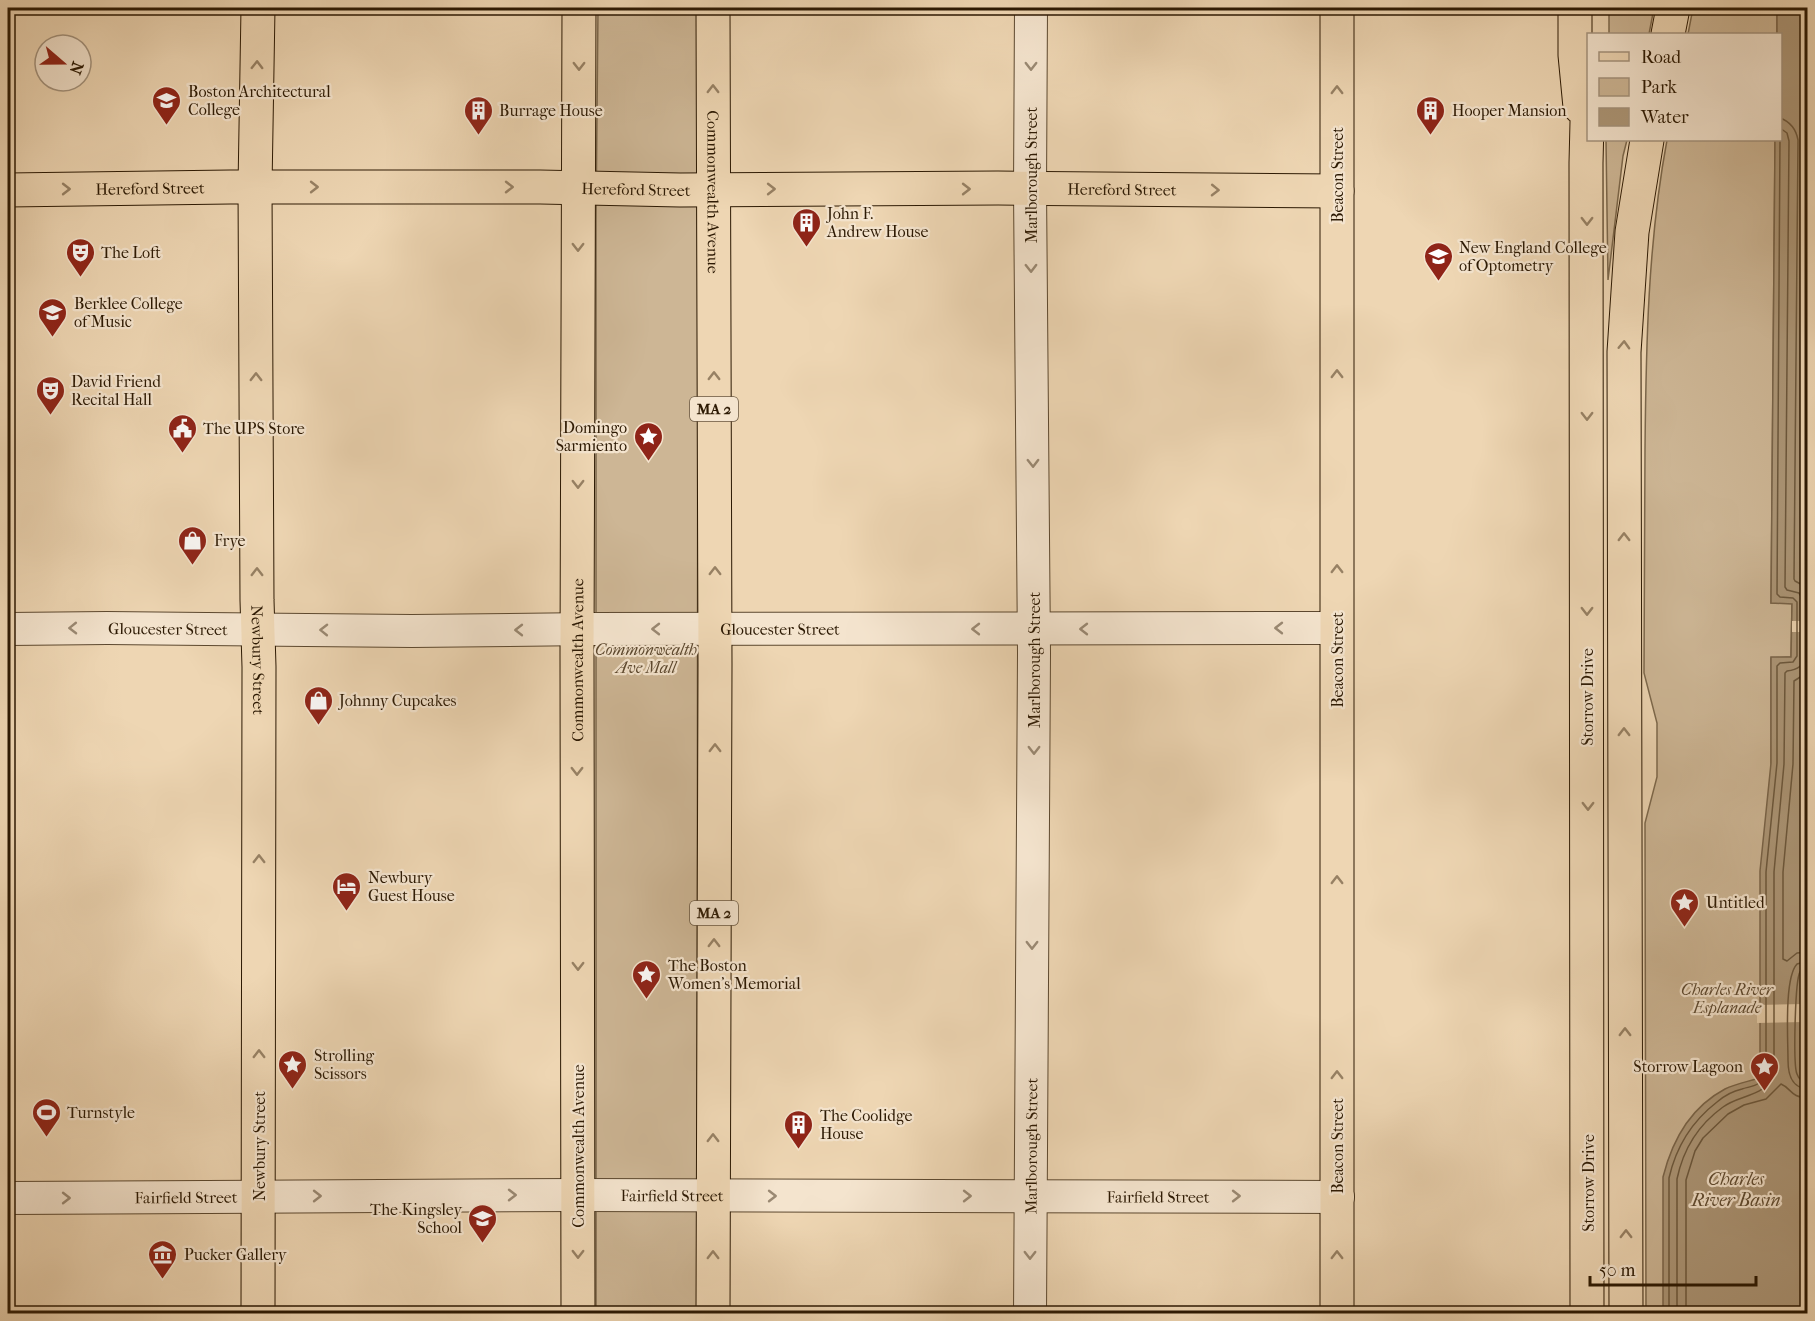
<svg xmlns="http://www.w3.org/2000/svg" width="1815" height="1321" font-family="'IM FELL French Canon',serif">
<rect width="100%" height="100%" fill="#eed6b3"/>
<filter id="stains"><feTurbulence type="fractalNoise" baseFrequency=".00333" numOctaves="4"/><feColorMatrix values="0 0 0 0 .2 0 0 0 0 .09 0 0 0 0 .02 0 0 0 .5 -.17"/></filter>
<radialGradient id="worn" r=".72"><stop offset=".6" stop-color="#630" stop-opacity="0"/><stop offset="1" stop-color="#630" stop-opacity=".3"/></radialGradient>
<path fill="#cdb695" stroke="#7c684c" stroke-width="1.5" d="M598 8H698L697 1313 596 1314V221Z
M1609 8H1654L1649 34H1609Z
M1693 8H1777V34H1688Z
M1606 140H1627L1623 156 1608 280Z
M1667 140H1775L1771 603H1792L1791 657 1771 658V763L1807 878V1313H1646L1645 823 1657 777V723L1644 673C1644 598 1645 524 1645 449 1646 345 1648 242 1667 140Z"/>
<path fill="#ac9677" stroke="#796449" stroke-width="1.5" d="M1777 8H1807L1808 956 1802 992V1060L1803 1073 1808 1078 1807 1313 1663 1314V1177C1672 1141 1691 1107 1725 1089 1735 1084 1746 1082 1756 1079L1760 1071V871L1771 763V657H1791L1792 604 1771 603 1775 140H1780V34H1777Z"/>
<path fill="#eed6b3" d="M1800 568H1807V692H1801L1800 632H1792V621H1800Z
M1805 1004V1022L1757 1023V1005Z"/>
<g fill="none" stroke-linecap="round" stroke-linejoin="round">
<path stroke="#6c583d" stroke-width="1.5" d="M1780 118C1791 122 1796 129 1798 140L1794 579 1795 581 1808 588
M1808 672 1794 681 1793 764 1783 872V959L1787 961 1797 953 1808 952
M1808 961 1797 964C1784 978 1788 1039 1788 1060 1788 1074 1791 1088 1808 1089
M1808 968C1804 969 1802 968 1800 972 1795 980 1793 1065 1797 1074 1799 1080 1802 1081 1808 1082
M1669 1314V1178C1676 1147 1691 1122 1717 1102 1724 1096 1733 1091 1742 1089 1747 1087 1754 1087 1759 1083 1764 1081 1765 1076 1766 1072V872L1777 763V666L1780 663 1793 662 1797 656V602L1793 598 1780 597 1777 594 1780 137
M1677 1314V1179C1683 1150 1698 1125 1723 1107 1740 1094 1768 1097 1774 1072V872L1784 764 1785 673 1787 671C1797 670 1804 666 1805 656V603L1799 593 1787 590 1785 587 1789 141 1787 133 1780 128
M1686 1314V1180L1695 1151 1703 1138 1728 1114 1744 1105 1766 1099 1781 1084C1791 1088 1791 1098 1808 1098"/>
<defs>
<g id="minor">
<path id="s1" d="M8 629 107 628 412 631 590 629 1337 628"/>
<path id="s2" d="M8 1198 578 1195 1338 1197"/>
<path id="s3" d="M1030 1314 1034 653 1030 189 1031 8"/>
</g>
<g id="major">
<path id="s4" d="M258 8 255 187 257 600 259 667 258 1314"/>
<path id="s5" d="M713 8 715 664 713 1314"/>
<path d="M1337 8V1314"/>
<path id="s6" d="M8 190 230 187H540L680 190 998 188 1337 191"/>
<path id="s7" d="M578 1314 577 653 579 8"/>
</g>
<path id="highway" d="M1575 8V55L1580 107
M1668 34 1673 8
M1587 1314 1586 163 1588 81
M1626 1314 1624 352 1632 232 1647 140"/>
</defs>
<use href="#minor" stroke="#5c482f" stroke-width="34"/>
<use href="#major" stroke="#2c1903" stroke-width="35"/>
<use href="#highway" stroke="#2c1903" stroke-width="35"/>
<use href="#minor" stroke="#f4e4ce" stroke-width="32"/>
<use href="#major" stroke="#eed6b3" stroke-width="33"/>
<use href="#highway" stroke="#eed6b3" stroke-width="33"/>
</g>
<defs><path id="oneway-chevron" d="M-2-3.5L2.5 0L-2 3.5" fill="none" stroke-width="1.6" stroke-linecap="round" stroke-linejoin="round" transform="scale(1.5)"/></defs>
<g stroke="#978164">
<use href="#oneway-chevron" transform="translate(257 65) rotate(-89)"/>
<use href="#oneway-chevron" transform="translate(579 66) rotate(90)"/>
<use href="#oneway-chevron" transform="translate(713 89) rotate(-90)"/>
<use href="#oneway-chevron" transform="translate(1337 90) rotate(-90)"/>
<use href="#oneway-chevron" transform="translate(314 187)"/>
<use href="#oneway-chevron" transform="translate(509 187)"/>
<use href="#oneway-chevron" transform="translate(66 189)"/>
<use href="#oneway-chevron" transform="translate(771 189)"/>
<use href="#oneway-chevron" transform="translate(966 189)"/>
<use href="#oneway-chevron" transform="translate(1215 190) rotate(1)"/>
<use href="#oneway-chevron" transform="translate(1587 221) rotate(90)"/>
<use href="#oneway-chevron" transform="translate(578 247) rotate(90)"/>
<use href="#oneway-chevron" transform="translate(1624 345) rotate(-88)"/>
<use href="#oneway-chevron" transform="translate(1337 374) rotate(-90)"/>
<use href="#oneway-chevron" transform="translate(714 376) rotate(-90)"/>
<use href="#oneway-chevron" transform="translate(256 377) rotate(-90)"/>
<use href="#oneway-chevron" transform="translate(1587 416) rotate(90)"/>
<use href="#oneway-chevron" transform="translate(578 484) rotate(90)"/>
<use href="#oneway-chevron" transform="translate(1624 537) rotate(-90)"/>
<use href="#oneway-chevron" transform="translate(1337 569) rotate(-90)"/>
<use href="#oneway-chevron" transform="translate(715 571) rotate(-90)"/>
<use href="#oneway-chevron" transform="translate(257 572) rotate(-90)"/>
<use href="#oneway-chevron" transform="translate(1587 611) rotate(90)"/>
<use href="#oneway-chevron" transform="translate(1624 732) rotate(-90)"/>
<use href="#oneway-chevron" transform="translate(715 748) rotate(-90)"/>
<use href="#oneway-chevron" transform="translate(577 771) rotate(90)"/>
<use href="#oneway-chevron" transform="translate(1588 806) rotate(90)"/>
<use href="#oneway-chevron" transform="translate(259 859) rotate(-90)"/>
<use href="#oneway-chevron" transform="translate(1337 880) rotate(-90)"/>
<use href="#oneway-chevron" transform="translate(714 943) rotate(-90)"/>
<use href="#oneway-chevron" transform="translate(578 966) rotate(90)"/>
<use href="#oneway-chevron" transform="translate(1625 1032) rotate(-90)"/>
<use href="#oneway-chevron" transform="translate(259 1054) rotate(-90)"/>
<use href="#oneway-chevron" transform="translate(1337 1075) rotate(-90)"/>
<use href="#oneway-chevron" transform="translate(713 1138) rotate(-90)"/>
<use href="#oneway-chevron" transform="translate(1626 1234) rotate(-90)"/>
<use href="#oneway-chevron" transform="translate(578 1254) rotate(90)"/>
<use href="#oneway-chevron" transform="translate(713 1255) rotate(-90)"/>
<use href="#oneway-chevron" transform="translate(1337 1255) rotate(-90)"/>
</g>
<g stroke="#9a8973">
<use href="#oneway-chevron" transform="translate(1031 66) rotate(90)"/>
<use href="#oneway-chevron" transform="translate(1031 268) rotate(89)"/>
<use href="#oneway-chevron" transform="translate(1033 463) rotate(89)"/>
<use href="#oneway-chevron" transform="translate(73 628) rotate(179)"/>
<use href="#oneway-chevron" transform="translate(1279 628) rotate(180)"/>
<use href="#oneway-chevron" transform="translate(656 629) rotate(180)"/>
<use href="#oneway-chevron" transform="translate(976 629) rotate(180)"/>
<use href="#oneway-chevron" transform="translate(1084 629) rotate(180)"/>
<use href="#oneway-chevron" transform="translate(324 630) rotate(-179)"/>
<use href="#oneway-chevron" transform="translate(519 630) rotate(180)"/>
<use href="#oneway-chevron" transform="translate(1034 750) rotate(90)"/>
<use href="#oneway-chevron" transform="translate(1032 945) rotate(90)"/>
<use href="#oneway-chevron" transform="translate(512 1195)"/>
<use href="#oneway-chevron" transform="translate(317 1196)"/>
<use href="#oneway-chevron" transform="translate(772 1196)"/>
<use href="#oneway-chevron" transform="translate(967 1196)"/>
<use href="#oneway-chevron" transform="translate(1236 1196)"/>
<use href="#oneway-chevron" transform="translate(66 1198)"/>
<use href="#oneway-chevron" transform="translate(1030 1255) rotate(90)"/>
</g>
<defs>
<symbol id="university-pin" viewBox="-11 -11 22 30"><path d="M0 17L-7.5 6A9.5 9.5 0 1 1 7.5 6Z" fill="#8f2418" stroke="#f4e4ce"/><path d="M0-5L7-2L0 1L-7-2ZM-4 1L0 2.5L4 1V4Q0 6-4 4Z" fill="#fff"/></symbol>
<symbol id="building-pin" viewBox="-11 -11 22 30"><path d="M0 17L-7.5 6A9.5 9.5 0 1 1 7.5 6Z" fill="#8f2418" stroke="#f4e4ce"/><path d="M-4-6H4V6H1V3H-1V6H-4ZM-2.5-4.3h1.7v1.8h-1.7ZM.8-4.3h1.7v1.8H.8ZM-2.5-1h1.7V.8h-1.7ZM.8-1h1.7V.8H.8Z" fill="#fff"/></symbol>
<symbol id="theatre-pin" viewBox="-11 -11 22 30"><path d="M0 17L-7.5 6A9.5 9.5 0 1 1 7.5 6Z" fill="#8f2418" stroke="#f4e4ce"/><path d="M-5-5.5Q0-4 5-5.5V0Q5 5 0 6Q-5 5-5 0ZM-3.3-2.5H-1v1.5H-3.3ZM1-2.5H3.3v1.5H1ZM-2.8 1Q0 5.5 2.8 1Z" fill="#fff"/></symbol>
<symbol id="civic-pin" viewBox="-11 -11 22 30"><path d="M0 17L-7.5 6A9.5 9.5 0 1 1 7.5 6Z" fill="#8f2418" stroke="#f4e4ce"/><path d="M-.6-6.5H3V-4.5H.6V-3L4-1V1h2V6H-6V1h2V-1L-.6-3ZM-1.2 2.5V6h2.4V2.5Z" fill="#fff"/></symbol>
<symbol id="sight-pin" viewBox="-11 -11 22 30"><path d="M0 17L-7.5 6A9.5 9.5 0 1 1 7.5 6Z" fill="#8f2418" stroke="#f4e4ce"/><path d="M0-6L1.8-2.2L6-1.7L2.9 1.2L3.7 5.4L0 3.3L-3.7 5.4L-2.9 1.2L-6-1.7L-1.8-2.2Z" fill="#fff"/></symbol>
<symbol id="shop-pin" viewBox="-11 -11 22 30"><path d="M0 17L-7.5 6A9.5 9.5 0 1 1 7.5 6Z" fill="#8f2418" stroke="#f4e4ce"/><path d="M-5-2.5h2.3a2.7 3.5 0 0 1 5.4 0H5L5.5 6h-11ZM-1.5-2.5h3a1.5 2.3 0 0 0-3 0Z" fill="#fff"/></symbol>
<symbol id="hotel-pin" viewBox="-11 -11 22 30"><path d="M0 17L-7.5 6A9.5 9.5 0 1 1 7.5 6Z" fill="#8f2418" stroke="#f4e4ce"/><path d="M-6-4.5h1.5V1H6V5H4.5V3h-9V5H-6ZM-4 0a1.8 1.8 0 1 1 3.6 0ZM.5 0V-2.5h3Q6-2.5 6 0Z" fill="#fff"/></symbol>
<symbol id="stadium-pin" viewBox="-11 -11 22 30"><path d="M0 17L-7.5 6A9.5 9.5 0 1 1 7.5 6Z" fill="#8f2418" stroke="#f4e4ce"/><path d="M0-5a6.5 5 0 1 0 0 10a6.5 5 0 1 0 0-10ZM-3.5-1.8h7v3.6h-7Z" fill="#fff"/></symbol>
<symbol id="school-pin" viewBox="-11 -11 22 30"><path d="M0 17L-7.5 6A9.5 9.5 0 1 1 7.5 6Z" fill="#8f2418" stroke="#f4e4ce"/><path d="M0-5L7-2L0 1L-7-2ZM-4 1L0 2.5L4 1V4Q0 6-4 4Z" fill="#fff"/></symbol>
<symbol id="museum-pin" viewBox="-11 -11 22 30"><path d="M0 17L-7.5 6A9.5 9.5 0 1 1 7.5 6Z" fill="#8f2418" stroke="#f4e4ce"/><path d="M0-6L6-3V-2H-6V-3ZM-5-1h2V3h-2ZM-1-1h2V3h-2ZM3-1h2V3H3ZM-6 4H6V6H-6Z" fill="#fff"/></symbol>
</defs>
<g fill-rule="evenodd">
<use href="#university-pin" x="150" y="84" width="33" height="45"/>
<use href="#building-pin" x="462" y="94" width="33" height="45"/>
<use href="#building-pin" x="1414" y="94" width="33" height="45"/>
<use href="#building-pin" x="790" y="206" width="33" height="45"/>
<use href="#theatre-pin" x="64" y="236" width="33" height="45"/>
<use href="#university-pin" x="1422" y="240" width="33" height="45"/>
<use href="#university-pin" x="36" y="296" width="33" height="45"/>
<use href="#theatre-pin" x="34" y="374" width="33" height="45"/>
<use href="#civic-pin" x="166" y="412" width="33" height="45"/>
<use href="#sight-pin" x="632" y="420" width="33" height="45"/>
<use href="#shop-pin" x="176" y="524" width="33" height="45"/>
<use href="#shop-pin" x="302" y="684" width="33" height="45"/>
<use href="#hotel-pin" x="330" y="870" width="33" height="45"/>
<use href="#sight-pin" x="1668" y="886" width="33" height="45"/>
<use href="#sight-pin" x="630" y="958" width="33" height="45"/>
<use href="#sight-pin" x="276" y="1048" width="33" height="45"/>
<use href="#sight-pin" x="1748" y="1050" width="33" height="45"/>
<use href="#stadium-pin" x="30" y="1096" width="33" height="45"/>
<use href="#building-pin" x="782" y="1108" width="33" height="45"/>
<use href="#school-pin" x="466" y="1202" width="33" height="45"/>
<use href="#museum-pin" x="146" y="1238" width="33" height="45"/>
</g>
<g text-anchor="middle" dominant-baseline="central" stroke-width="4.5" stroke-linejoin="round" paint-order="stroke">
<g fill="#f4e4ce" stroke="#685640" stroke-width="1.5">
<rect x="690" y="397" width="48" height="24" rx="4.5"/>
<rect x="690" y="901" width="48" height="24" rx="4.5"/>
</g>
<g font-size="15" font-weight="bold" fill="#2c1903">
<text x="714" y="409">MA 2</text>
<text x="714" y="913">MA 2</text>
</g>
<g font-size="16" fill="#2c1903" stroke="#f4e4ce" text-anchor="start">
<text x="188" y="91">Boston Architectural<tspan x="188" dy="18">College</tspan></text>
<text x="499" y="110">Burrage House</text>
<text x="1452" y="110">Hooper Mansion</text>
<text x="827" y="213">John F.<tspan x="827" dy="18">Andrew House</tspan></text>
<text x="1459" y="247">New England College<tspan x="1459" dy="18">of Optometry</tspan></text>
<text x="101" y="252">The Loft</text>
<text x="74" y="303">Berklee College<tspan x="74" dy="18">of Music</tspan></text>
<text x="71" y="381">David Friend<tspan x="71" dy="18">Recital Hall</tspan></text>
<text x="627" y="427" text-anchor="end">Domingo<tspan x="627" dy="18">Sarmiento</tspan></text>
<text x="203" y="428">The UPS Store</text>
<text x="214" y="540">Frye</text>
<text x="339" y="700">Johnny Cupcakes</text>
<text x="368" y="877">Newbury<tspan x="368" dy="18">Guest House</tspan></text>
<text x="1706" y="902">Untitled</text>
<text x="668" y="965">The Boston<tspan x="668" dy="18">Women's Memorial</tspan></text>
<text x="314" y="1055">Strolling<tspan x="314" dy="18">Scissors</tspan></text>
<text x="1743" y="1066" text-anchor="end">Storrow Lagoon</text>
<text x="67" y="1112">Turnstyle</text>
<text x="820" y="1115">The Coolidge<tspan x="820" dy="18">House</tspan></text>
<text x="462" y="1209" text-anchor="end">The Kingsley<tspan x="462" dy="18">School</tspan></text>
<text x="184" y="1254">Pucker Gallery</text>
</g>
<g font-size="16" fill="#2c1903" stroke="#f4e4ce">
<text transform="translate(1031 175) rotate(-90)">Marlborough Street</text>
<text transform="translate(1337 175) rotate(-90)">Beacon Street</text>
<text stroke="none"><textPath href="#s6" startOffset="142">Hereford Street</textPath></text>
<text stroke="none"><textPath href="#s6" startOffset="628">Hereford Street</textPath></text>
<text stroke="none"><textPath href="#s6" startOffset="1114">Hereford Street</textPath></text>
<text stroke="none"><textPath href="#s5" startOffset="184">Commonwealth Avenue</textPath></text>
<text stroke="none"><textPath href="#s1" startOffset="160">Gloucester Street</textPath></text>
<text stroke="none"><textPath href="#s1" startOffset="772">Gloucester Street</textPath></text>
<text stroke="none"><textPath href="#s4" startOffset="652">Newbury Street</textPath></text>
<text stroke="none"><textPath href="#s7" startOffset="654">Commonwealth Avenue</textPath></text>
<text transform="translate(1034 660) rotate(-90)">Marlborough Street</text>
<text transform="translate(1337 660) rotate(-90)">Beacon Street</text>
<text transform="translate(1587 697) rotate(-90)">Storrow Drive</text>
<text transform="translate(259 1146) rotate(-90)">Newbury Street</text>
<text transform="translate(578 1146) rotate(-90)">Commonwealth Avenue</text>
<text stroke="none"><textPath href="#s3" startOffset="168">Marlborough Street</textPath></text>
<text transform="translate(1337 1146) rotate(-90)">Beacon Street</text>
<text transform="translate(1588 1183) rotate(-90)">Storrow Drive</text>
<text stroke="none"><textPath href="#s2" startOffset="664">Fairfield Street</textPath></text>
<text stroke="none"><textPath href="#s2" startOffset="1150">Fairfield Street</textPath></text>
<text stroke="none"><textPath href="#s2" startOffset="178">Fairfield Street</textPath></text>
</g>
<g font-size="16" font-style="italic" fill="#5c482f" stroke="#f4e4ce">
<text x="646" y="649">Commonwealth<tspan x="646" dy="18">Ave Mall</tspan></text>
<text x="1727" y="989">Charles River<tspan x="1727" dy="18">Esplanade</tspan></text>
</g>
<g font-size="18" font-style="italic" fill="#5f4b31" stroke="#f4e4ce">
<text x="1736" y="1179">Charles<tspan x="1736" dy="21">River Basin</tspan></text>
</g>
</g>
<rect width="1815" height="1321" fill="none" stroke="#eed6b3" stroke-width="30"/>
<rect x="9" y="9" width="1797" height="1303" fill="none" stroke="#2c1903" stroke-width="3"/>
<rect x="15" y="15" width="1785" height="1291" fill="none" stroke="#2c1903" stroke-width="1.5"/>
<rect x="1587" y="33" width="195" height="108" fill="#f4e4ce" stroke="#a4937d" stroke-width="1.5"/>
<rect x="1599" y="52" width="30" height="9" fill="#eed6b3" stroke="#a4937d" stroke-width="1.5"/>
<text x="1641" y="63" font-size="18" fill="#2c1903">Road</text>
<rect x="1599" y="78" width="30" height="18" fill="#cdb695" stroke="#a4937d" stroke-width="1.5"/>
<text x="1641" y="93" font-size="18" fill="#2c1903">Park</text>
<rect x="1599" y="108" width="30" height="18" fill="#ac9677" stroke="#a4937d" stroke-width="1.5"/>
<text x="1641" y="123" font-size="18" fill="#2c1903">Water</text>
<g transform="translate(63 63) rotate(110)"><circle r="28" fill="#f4e4ce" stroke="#a4937d" stroke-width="1.5"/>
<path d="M0-4.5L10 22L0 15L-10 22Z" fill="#8f2418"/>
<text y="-9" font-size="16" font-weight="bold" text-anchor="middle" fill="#2c1903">N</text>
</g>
<path d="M1590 1276v9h166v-9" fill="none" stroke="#2c1903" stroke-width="3"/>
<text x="1599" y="1276" font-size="18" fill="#2c1903" stroke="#f4e4ce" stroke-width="4.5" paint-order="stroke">50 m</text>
<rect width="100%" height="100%" filter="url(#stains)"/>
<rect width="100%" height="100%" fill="url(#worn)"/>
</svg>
